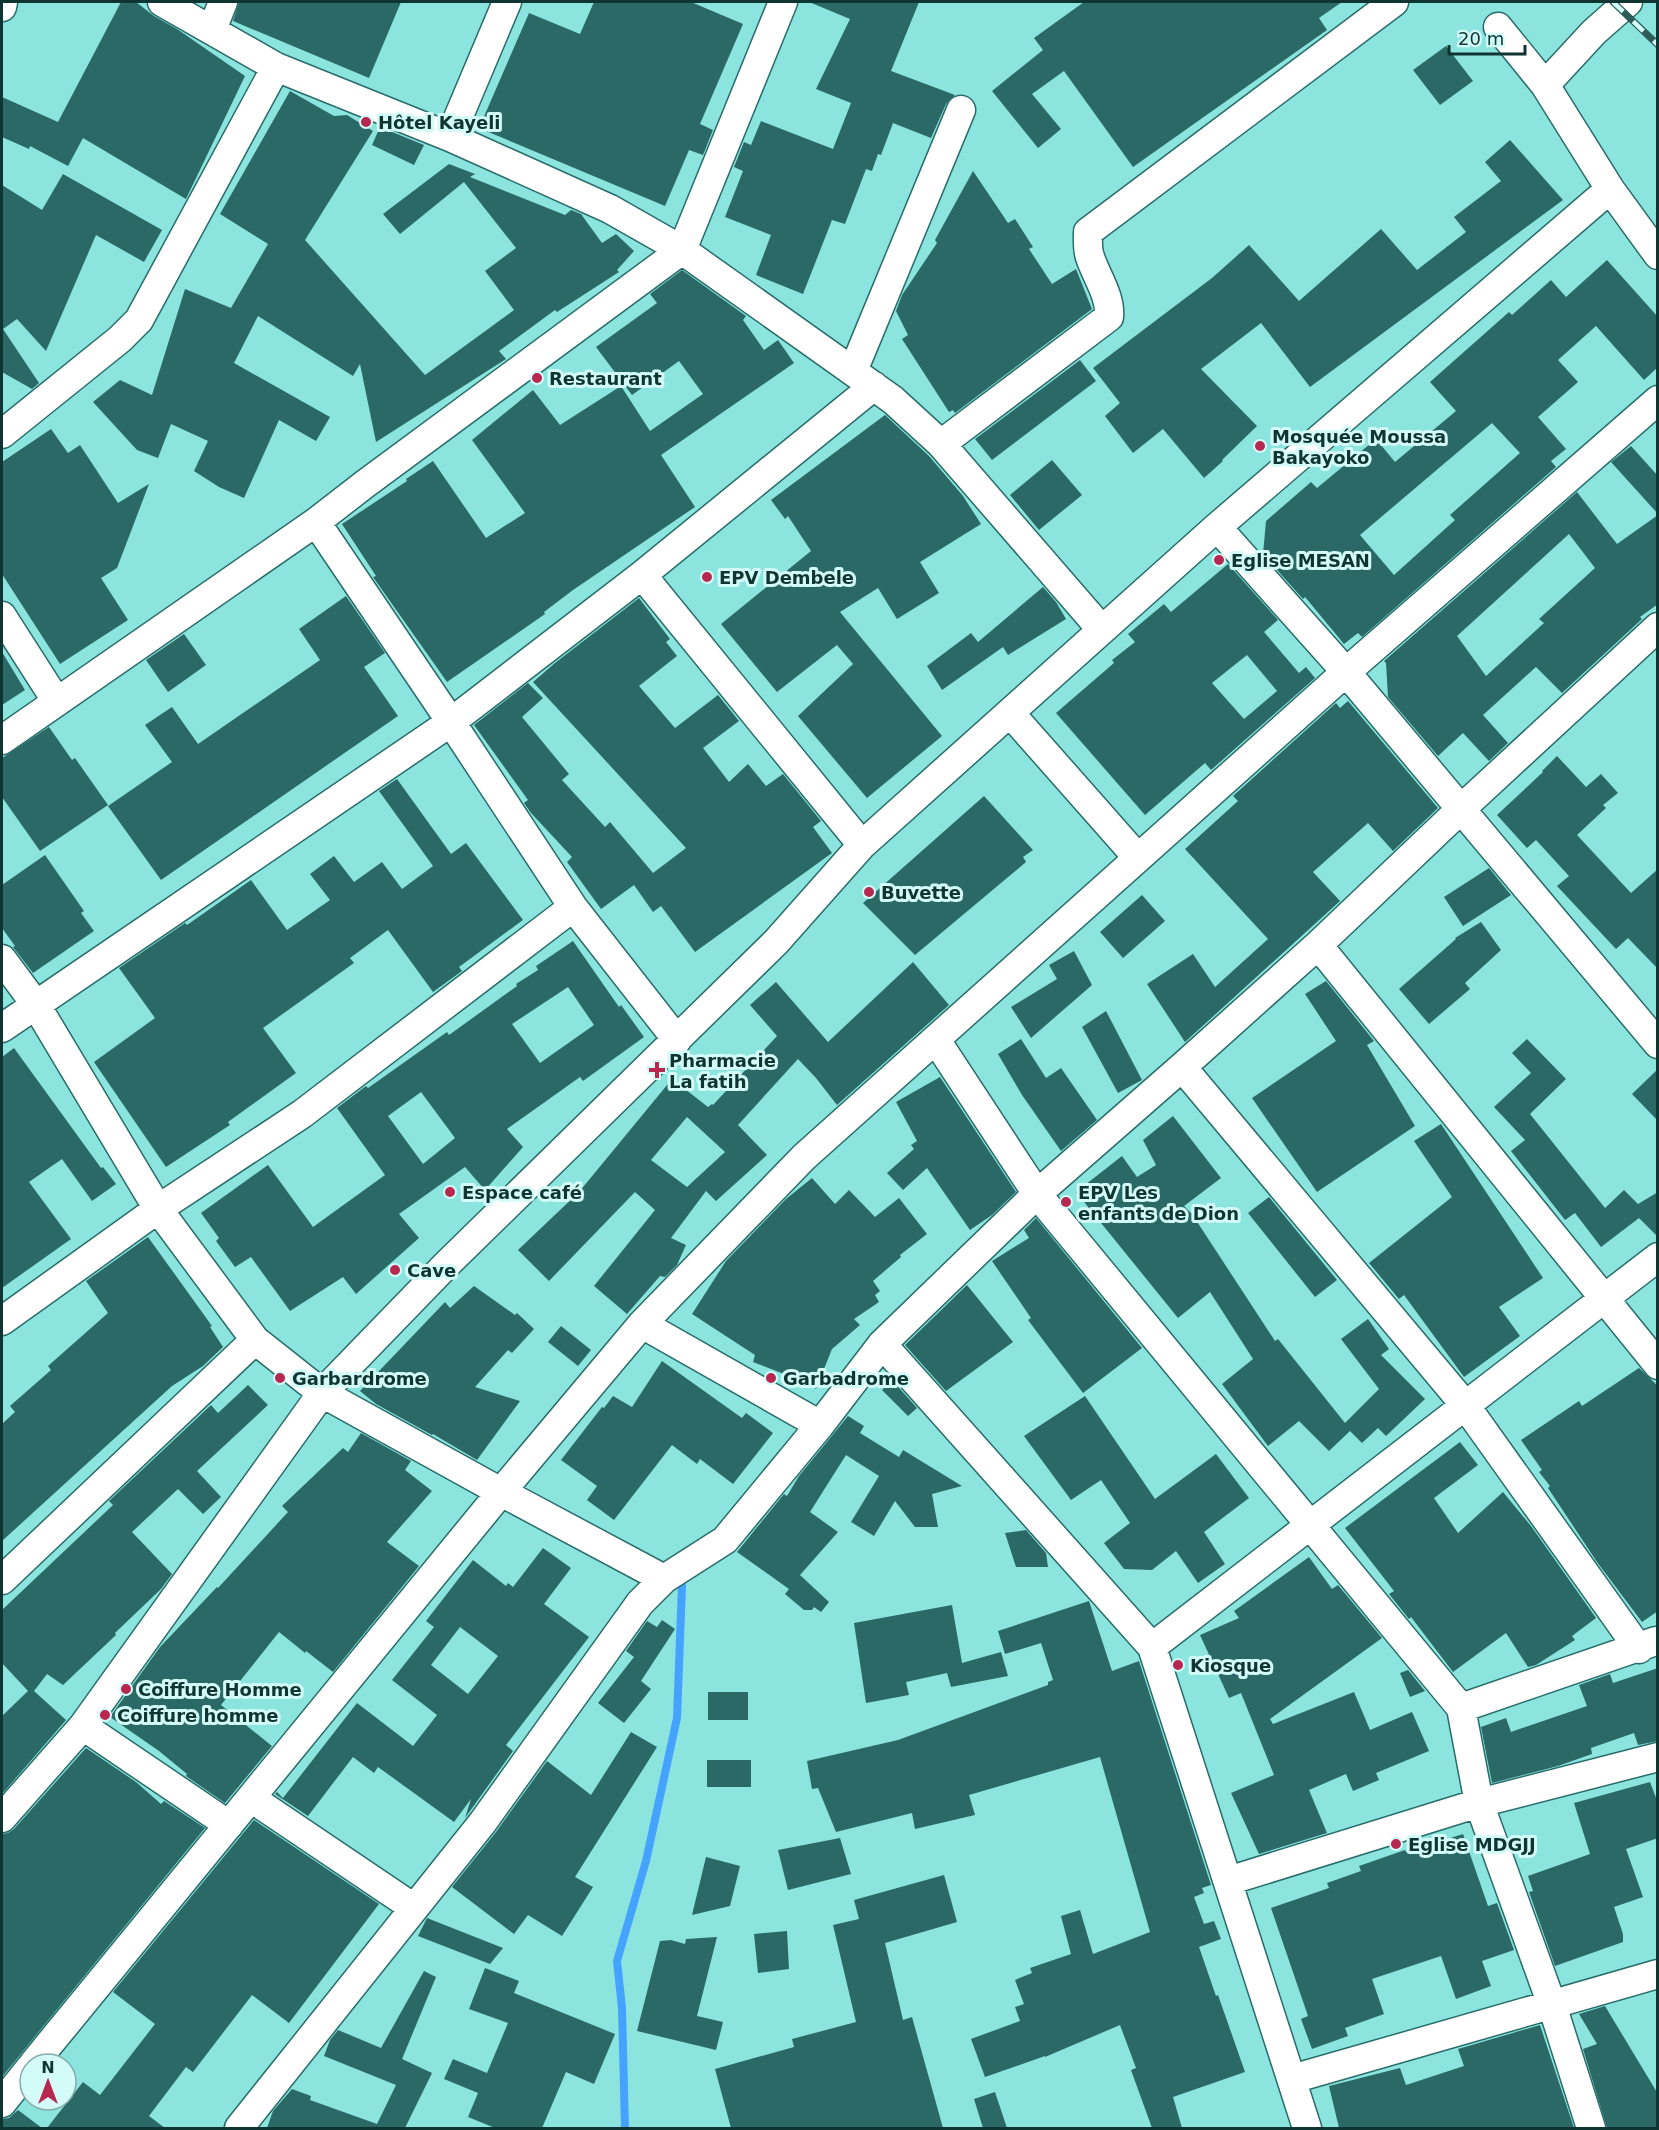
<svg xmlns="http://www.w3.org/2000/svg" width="1659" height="2130" font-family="'DejaVu Sans',sans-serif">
<rect width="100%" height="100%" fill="#8ce4df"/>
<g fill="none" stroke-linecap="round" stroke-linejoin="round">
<path stroke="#45a3ff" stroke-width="8" d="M625 2128 622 2008 617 1961 646 1861 677 1718 682 1586"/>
</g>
<path fill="#2a6966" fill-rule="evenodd" d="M121 2H136L154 16 177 29 245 76 186 199 83 138 68 166 30 146 29 149 2 137V97L58 122Z
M239 2H401L369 78 233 21Z
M594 2H691L743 24 700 124 713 130 703 155 689 150 665 206 479 128 529 13 580 34Z
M809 2H919L891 71 955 95 946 104 931 138 893 123 881 155 878 154 872 171 866 169 845 224 832 220 803 294 756 275 771 235 725 217 743 171 734 167 744 142 751 145 761 121 833 149 851 103 816 89 850 19Z
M1084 2H1342L1319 18 1327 30 1133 167 1064 71 1032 94 1061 129 1038 148 992 91 1043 50 1034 38Z
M1446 46 1473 81 1440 105 1413 70Z
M290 91 334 116 347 115 373 131 305 240 425 375 514 310 485 271 516 248 464 182 400 234 383 214 449 164 475 174 470 177 565 215 571 210 581 214 602 243 616 234 634 251 617 270 619 272 557 312 555 310 499 351 506 359 376 442 360 364 353 376 258 316 234 363 330 417 316 441 279 420 244 498 219 487 194 471 208 441 171 424 158 458 137 450 93 402 120 380 152 395 185 289 231 308 268 244 220 214Z
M380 127 424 145 414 165 372 145Z
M1510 140 1563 200 1310 387 1261 323 1201 369 1257 426 1222 460 1223 461 1204 478 1163 429 1133 453 1105 416 1120 403 1093 368 1212 278 1249 245 1299 301 1381 229 1417 270 1466 232 1454 217 1501 181 1485 162Z
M973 171 1008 223 1015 219 1033 247 1029 249 1052 284 1076 269 1092 309 955 413 953 410 949 412 902 339 908 335 896 311 902 295 937 243 935 240Z
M63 174 162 230 144 262 96 235 46 351 17 319 3 329 39 383 32 389 2 372V185L42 210Z
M1607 260 1658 317V367L1644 380 1596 326 1558 360 1578 382 1538 417 1566 449 1551 461 1556 467 1362 637 1358 633 1344 644 1305 597 1303 599 1263 554 1266 521 1311 482 1317 488 1376 439 1395 462 1456 411 1430 382 1509 312 1512 315 1551 280 1566 297ZM1492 423 1520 453 1450 515 1455 520 1394 575 1360 535Z
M682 270 746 316 743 320 764 350 778 340 794 363 661 455 695 507 573 590 544 612 545 614 447 682 373 577 376 576 342 524 407 481 406 479 433 461 486 538 525 513 472 440 533 390 560 425 621 386 650 431 703 394 679 361 632 395 596 347 657 303 650 294Z
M1080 360 1096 381 992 460 975 439Z
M885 415 929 456 963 496 981 524 920 562 939 593 897 619 878 588 840 612 942 736 867 798 798 716 853 664 837 645 777 692 721 624 811 551 788 516 785 519 771 500Z
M51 429 68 453 80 445 118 503 149 484 117 568 101 578 128 620 60 664 2 574V462Z
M1631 446 1658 476V514L1611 462Z
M1052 460 1082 495 1039 530 1010 495Z
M1577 492 1617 544 1658 515V604L1640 617 1642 619 1562 693 1536 667 1483 715 1508 743 1489 761 1463 733 1438 756 1388 697 1386 663 1384 661ZM1569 534 1595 568 1539 619 1544 623 1486 676 1457 636Z
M1228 564 1278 620 1264 632 1299 673 1306 667 1315 678 1211 770 1205 763 1145 815 1056 713 1114 663 1112 660 1135 642 1128 634 1164 604 1171 612ZM1247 655 1277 691 1244 719 1212 683Z
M1043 587 1056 602 1066 619 1008 655 1003 647 942 690 927 666 971 633 978 642Z
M346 596 385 653 364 667 398 716 161 880 108 806 172 762 145 725 172 707 198 744 320 660 299 629Z
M639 598 670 639 666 642 677 656 639 686 675 728 718 695 739 721 703 748 729 782 748 764 766 786 783 774 821 821 813 827 832 853 695 952 661 906 653 912 634 885 601 909 567 862 572 857 531 813 524 803 528 800 474 725 528 683 543 698 522 717 569 774 562 780 605 827 610 822 653 873 686 848 533 682 555 663Z
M184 634 206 665 168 692 146 660Z
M2 652 25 690 2 705Z
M1348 701 1438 808 1393 851 1368 823 1313 872 1340 901 1185 1042 1147 984 1193 954 1215 987 1268 939 1185 849 1238 801 1233 796 1336 703 1340 708Z
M49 727 72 760 75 758 108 805 40 851 2 797V758Z
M1557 756 1586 787 1601 774 1618 793 1603 805 1606 808 1577 835 1631 893 1658 869V969L1628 938 1616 949 1557 886 1569 876 1536 840 1527 848 1497 815 1543 772 1542 771Z
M397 779 451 854 466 843 523 920 459 967 462 971 433 992 388 930 350 958 354 963 263 1028 296 1073 228 1122 230 1125 166 1167 94 1062 155 1018 119 968 185 923 187 925 251 880 287 930 330 900 310 874 334 856 354 882 382 862 402 889 433 866 379 791Z
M984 796 1033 850 1023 857 1026 862 915 955 863 903Z
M45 855 84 911 81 913 94 931 33 973 13 947 15 946 2 928V885Z
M1489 868 1511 895 1463 926 1444 897Z
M1142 895 1165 921 1123 958 1100 932Z
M1481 922 1501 950 1465 983 1470 989 1429 1024 1399 989 1456 939 1455 938Z
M573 941 619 1007 621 1005 644 1037 583 1081 580 1077 507 1129 523 1147 485 1190 465 1167 399 1214 419 1238 356 1294 343 1277 290 1311 251 1257 235 1267 216 1241 219 1238 201 1213 268 1165 313 1227 385 1175 337 1108 366 1086 368 1088 447 1032 449 1035 517 986 516 984 538 970 536 966ZM568 987 594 1025 540 1063 512 1024ZM421 1092 455 1138 423 1164 388 1116Z
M1074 951 1092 985 1031 1038 1011 1007 1057 979 1049 965Z
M913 962 949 1005 837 1105 816 1078 798 1059 738 1125 767 1155 716 1201 706 1191 671 1238 686 1245 677 1265 665 1277 660 1276 627 1314 594 1286 655 1210 635 1192 549 1281 518 1250 579 1192 672 1079 708 1107 712 1104 713 1105 777 1036 750 1005 776 982 828 1042ZM687 1117 725 1152 687 1187 651 1160Z
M1326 981 1374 1041 1367 1045 1415 1126 1317 1192 1252 1098 1336 1041 1305 994Z
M1106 1011 1142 1080 1118 1093 1082 1027Z
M1021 1039 1046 1078 1061 1068 1097 1120 1061 1151 1022 1095 998 1054Z
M1527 1039 1566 1079 1530 1114 1605 1208 1624 1190 1638 1204 1658 1192V1237L1639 1218 1601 1247 1575 1213 1565 1220 1511 1151 1525 1140 1494 1107 1531 1073 1512 1053Z
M14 1048 101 1168 103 1167 116 1184 92 1201 62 1159 29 1182 71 1239 2 1288V1057Z
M1658 1069V1121L1632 1094Z
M940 1077 1016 1192 992 1215 970 1230 927 1168 903 1190 887 1173 914 1149 911 1145 917 1141 896 1102Z
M1173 1116 1221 1178 1184 1206 1192 1214 1275 1341 1278 1339 1345 1423 1379 1389 1341 1339 1368 1319 1389 1349 1381 1355 1425 1399 1386 1436 1378 1428 1362 1443 1350 1431 1329 1451 1299 1421 1268 1446 1222 1384 1253 1359 1210 1292 1178 1318 1076 1192 1122 1156 1137 1177 1156 1165 1143 1140Z
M1441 1124 1543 1278 1499 1307 1520 1336 1464 1377 1404 1295 1399 1299 1369 1263 1452 1197 1414 1141Z
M812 1178 835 1204 849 1190 875 1217 899 1198 927 1234 900 1255 901 1257 873 1281 880 1291 875 1295 879 1302 854 1319 860 1325 832 1349 816 1389 810 1384 753 1362 755 1355 692 1314 726 1261 786 1199Z
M1269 1197 1337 1280 1315 1297 1248 1213Z
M1036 1218 1142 1348 1083 1393 1028 1320 1031 1318 992 1261 1029 1238 1024 1230Z
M148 1237 212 1326 210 1327 223 1347 203 1366 172 1386 2 1541V1424L15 1412 10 1406 51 1370 48 1366 108 1313 86 1281Z
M967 1285 1013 1342 946 1391 905 1345Z
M474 1286 515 1315 517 1313 534 1329 512 1353 508 1350 475 1387 520 1401 477 1460 433 1434 432 1435 376 1404 360 1391 445 1302 450 1308Z
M561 1326 591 1350 578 1366 548 1342Z
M662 1361 742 1418 746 1413 773 1433 733 1484 700 1459 697 1464 672 1445 614 1520 587 1500 597 1486 561 1460 602 1407 604 1408 613 1396 632 1407Z
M1639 1368 1658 1386V1611L1642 1622 1597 1562 1548 1488 1550 1486 1539 1472 1542 1470 1521 1440 1579 1401 1582 1406Z
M892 1380 917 1408 908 1416 882 1390Z
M248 1385 268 1405 197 1471 221 1497 203 1514 178 1489 132 1532 172 1574 161 1589 115 1633 116 1635 63 1685 47 1674 34 1691 66 1720 2 1794V1716L28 1691 2 1663V1610L113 1505 109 1501 211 1405 218 1413Z
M1085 1396 1155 1499 1216 1454 1249 1498 1204 1532 1225 1564 1198 1583 1176 1551 1152 1570 1124 1569 1104 1543 1130 1523 1101 1480 1071 1500 1024 1436Z
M848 1416 864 1426 860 1433 899 1457 903 1450 962 1486 932 1494 938 1527H915L895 1501 874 1536 851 1522 879 1476 846 1455 810 1512 838 1532 800 1575 829 1602 821 1612 814 1607 812 1610H804L785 1594 789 1589 737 1552 784 1494 787 1496 799 1476Z
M361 1433 411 1461 405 1470 432 1491 387 1542 419 1566 333 1672 306 1651 305 1653 279 1632 221 1705 272 1746 225 1803 186 1776 187 1774 159 1751 110 1717 160 1647 217 1587 218 1588 288 1512 282 1506 343 1448 348 1452Z
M1460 1442 1478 1465 1434 1498 1458 1533 1503 1492 1531 1526 1596 1618 1572 1636 1575 1640 1536 1665 1528 1667 1506 1633 1453 1672 1411 1617 1409 1619 1389 1594 1394 1591 1345 1528Z
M1026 1530 1046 1553 1048 1567H1016L1005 1533Z
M543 1548 571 1568 544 1604 589 1637 506 1745 513 1751 465 1818 471 1799 454 1822 378 1767 374 1773 353 1757 308 1816 275 1794 277 1792 283 1798 357 1703 413 1746 437 1715 392 1680 434 1627 426 1621 473 1560 506 1586 508 1583 513 1587ZM460 1627 498 1656 468 1694 431 1665Z
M1309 1557 1332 1589 1338 1585 1382 1638 1270 1719 1273 1724 1354 1692 1370 1730 1412 1712 1429 1751 1376 1773 1379 1780 1353 1791 1346 1774 1309 1790 1327 1833 1259 1854 1231 1793 1274 1775 1241 1693 1229 1698 1200 1635 1239 1618 1234 1611Z
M1089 1601 1112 1671 1139 1661 1211 1885 1202 1888 1204 1893 1194 1897 1204 1924 1214 1921 1221 1939 1199 1947 1216 1996 1218 1995 1245 2072 1173 2097 1182 2128H1152L1131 2070 1136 2068 1120 2025 1045 2057V2056L985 2077 971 2039 1020 2021 1015 2007 1024 2004 1015 1980 1032 1973 1030 1968 1071 1954 1061 1916 1080 1910 1093 1954 1150 1932 1100 1757 969 1795 975 1815 915 1829 912 1813 836 1832 818 1788 812 1789 807 1761 898 1740 1048 1685V1682L1053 1680 1041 1643 1005 1654 998 1631Z
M952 1605 962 1663 1001 1652 1008 1676 951 1687 947 1673 906 1682 909 1695 866 1703 854 1623Z
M662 1620 675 1629 641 1681 651 1689 624 1723 598 1703 634 1657 626 1651 647 1621 657 1627Z
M1658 1668V1741L1638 1745 1634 1733 1591 1748 1592 1754 1558 1766 1492 1783 1481 1727 1506 1718 1511 1732 1587 1706 1579 1685 1610 1674 1613 1683Z
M1408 1670 1425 1691 1410 1697 1400 1673Z
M708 1692H748V1720H708Z
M631 1732 657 1747 575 1877 593 1887 562 1936 528 1915 514 1934 452 1887 496 1832 547 1761 591 1795Z
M86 1748 136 1782 161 1804 164 1801 205 1828 2 2077V1834L8 1833 14 1829Z
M707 1760H751V1787H707Z
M1650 1782 1658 1803V1838L1626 1849 1643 1897 1614 1907 1623 1934V1942L1555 1966 1529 1892 1533 1891 1528 1876 1590 1854 1574 1803Z
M254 1820 379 1904 289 2023 252 1995 193 2072 186 2067 149 2116 165 2128H47L83 2082 100 2095 155 2024 113 1992Z
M1463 1834 1488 1906 1497 1903 1514 1950 1482 1961 1491 1986 1456 1999 1441 1956 1372 1979 1384 2014 1345 2028 1348 2036 1312 2049 1301 2019 1308 2016 1271 1908 1329 1888 1327 1883 1361 1871 1359 1866 1405 1850 1406 1852Z
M840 1838 851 1874 788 1890 778 1850Z
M706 1857 740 1866 730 1906 692 1915Z
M944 1875 957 1922 885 1943 903 2020 912 2017 943 2128H731L715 2069 794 2047 792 2039 856 2022 833 1925 859 1919 854 1900Z
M427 1918 503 1948 490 1964 418 1936Z
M787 1931 789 1969 758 1973 754 1934Z
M717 1937 697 2016 723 2022 716 2050 637 2031 660 1941 671 1940 685 1944 686 1939Z
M485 1968 519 1981 514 1993 615 2034 594 2084 566 2072 542 2128H495L468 2117 478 2093 444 2079 453 2059 487 2073 508 2023 469 2009Z
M424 1971 436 1977 402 2059 432 2073 405 2128H267L273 2111 292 2089 311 2096 310 2100 377 2124 396 2085 324 2056 330 2040 338 2030 381 2048Z
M1605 2006 1658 2094V2128H1607L1583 2049 1597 2044 1579 2014Z
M1540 2025 1574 2128H1339L1329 2086 1400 2068 1406 2085 1464 2066 1458 2049Z
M995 2092 1007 2128H983L974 2099Z
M18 2110 42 2128H2V2119L9 2118Z"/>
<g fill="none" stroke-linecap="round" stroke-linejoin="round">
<defs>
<path id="minor" d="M162 2 276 67 450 137 610 209 682 250 893 400 941 444 1102 630
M2 7 3 2
M1498 27 1545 85 1610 189 1658 255
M212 30 223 2
M1545 85 1594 32 1628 2
M450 137 507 2
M853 371 961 110
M2 434 120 339 139 320 276 67
M941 444 1109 317C1111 296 1096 276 1090 257 1087 249 1088 240 1088 232L1394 2
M316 522 451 722 573 907 677 1040
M1217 527 1346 672 1658 1044
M642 575 862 845
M2 616 57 702
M1010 713 1138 858
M2 740 316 522 365 484 682 250 783 2
M1318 945 1658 1365
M2 959 36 1005 158 1209 255 1340 322 1393 501 1492 664 1579
M2 1028 451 722 642 575 874 386
M936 1040 1037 1194 1461 1708 1479 1803 1552 2005 1591 2128
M1182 1067 1465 1405 1639 1649
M2 1321 158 1209 302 1114 573 907
M642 1324 820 1425 882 1344 1037 1194 1182 1067 1318 945 1461 809 1658 627
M882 1344 1152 1647 1307 2128
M2 1580 255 1340
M1152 1647 1658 1257
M1461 1708 1656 1641
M83 1726 229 1825
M251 1798 414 1908
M2 1818 83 1726 322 1393 447 1264 776 942 862 845 1217 527 1610 189
M1228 1881 1479 1803 1658 1757
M33 2064 501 1492 642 1324 804 1157 1346 672 1658 400
M1292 2079 1658 1974
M2 2103 30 2068
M239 2128 483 1822 640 1603 664 1579 725 1540 820 1425"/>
</defs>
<use href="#minor" stroke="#296d6a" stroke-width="31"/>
<use href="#minor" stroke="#fff" stroke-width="28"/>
<defs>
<path id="rail" d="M1613 2 1658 45"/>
</defs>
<use href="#rail" stroke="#2c5d5b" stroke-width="7"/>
<use href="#rail" stroke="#d3fcf9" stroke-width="4.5" stroke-dasharray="14" stroke-linecap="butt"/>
</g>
<g fill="#b7274f" stroke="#d3fcf9" stroke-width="2">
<circle cx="366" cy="122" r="6"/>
<circle cx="537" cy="378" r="6"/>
<circle cx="1260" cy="446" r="6"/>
<circle cx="1219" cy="560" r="6"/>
<circle cx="707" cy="577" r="6"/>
<circle cx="869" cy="892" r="6"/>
<path d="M654 1061h6v6h6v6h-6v6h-6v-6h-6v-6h6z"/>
<circle cx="450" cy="1192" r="6"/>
<circle cx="1066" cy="1202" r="6"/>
<circle cx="395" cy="1270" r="6"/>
<circle cx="280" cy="1378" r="6"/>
<circle cx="771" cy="1378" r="6"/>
<circle cx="1178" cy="1665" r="6"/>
<circle cx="126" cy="1689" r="6"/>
<circle cx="105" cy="1715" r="6"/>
<circle cx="1396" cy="1844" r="6"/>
</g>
<g text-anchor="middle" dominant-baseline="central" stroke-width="6" stroke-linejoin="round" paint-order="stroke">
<g font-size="18" font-weight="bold" fill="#0f3533" stroke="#d3fcf9" text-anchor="start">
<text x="378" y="122">Hôtel Kayeli</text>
<text x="549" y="378">Restaurant</text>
<text x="1272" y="436">Mosquée Moussa<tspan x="1272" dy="21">Bakayoko</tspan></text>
<text x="1231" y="560">Eglise MESAN</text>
<text x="719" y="577">EPV Dembele</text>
<text x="881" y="892">Buvette</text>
<text x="669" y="1060">Pharmacie<tspan x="669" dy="21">La fatih</tspan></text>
<text x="462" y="1192">Espace café</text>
<text x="1078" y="1192">EPV Les<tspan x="1078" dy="21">enfants de Dion</tspan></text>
<text x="407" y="1270">Cave</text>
<text x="292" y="1378">Garbardrome</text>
<text x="783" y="1378">Garbadrome</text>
<text x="1190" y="1665">Kiosque</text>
<text x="138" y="1689">Coiffure Homme</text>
<text x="117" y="1715">Coiffure homme</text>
<text x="1408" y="1844">Eglise MDGJJ</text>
</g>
</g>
<rect width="1659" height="2130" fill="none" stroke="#0f3533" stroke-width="6"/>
<g transform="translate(48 2082)"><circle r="28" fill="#d3fcf9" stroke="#85acaa" stroke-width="1.5"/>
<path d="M0-4.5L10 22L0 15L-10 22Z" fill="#b7274f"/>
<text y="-9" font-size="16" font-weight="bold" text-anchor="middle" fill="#0f3533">N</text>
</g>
<path d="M1449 45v9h76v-9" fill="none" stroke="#0f3533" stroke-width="3"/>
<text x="1458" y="45" font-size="18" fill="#0f3533" stroke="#d3fcf9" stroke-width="4.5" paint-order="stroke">20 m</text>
</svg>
